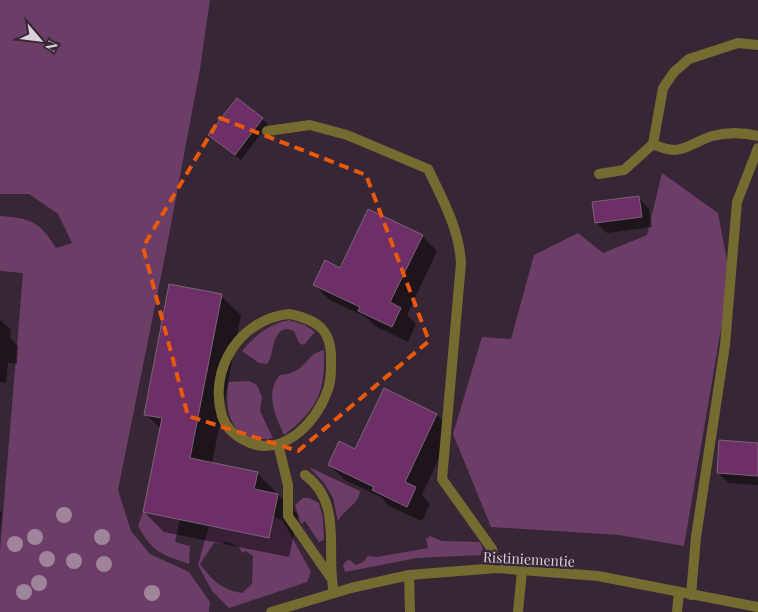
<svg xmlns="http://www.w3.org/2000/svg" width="758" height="612" font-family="'Playfair Display',serif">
<rect width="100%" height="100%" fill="#372635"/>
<path fill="#6c3d66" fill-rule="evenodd" d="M0 0H210L200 69 166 251 118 490 131 531 150 554 189 572 210 602 209 612H0V550L23 273 0 271V216C31 218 40 222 56 248L72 243 58 214 29 194H0Z
M662 173 718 213 730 276 684 546 619 535 491 527 453 434 482 337 511 339 534 255 578 233 603 253 647 235Z
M289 320 305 325 315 332 304 345 299 343 294 331 288 329 282 330C270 340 275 354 267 364L259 363 242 351C256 335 268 324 289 320Z
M324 350C325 393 318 409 284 435 276 417 264 393 280 375 308 373 304 354 324 350Z
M249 381 257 385 262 397 260 411 273 438C235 446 222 415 229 382Z
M309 467 360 491C359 505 342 510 338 522L333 498 324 483Z
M303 498H309L319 503 323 518 324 540 319 542 305 521 301 524 295 505Z
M143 512 180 520 175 542 190 546 189 564C161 554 153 553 138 526Z
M274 517 283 521 311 572 307 582 229 608 212 591 198 565 209 526 269 538ZM225 541 239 547 242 553 246 551 253 556 252 584 242 593C222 590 212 580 200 564L214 543 224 544Z
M430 536 442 541 480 542 483 549 481 555 417 558 345 572 343 565 346 561 350 560 356 565 363 562 368 556 377 557 428 548 426 539Z"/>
<path fill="#0007" d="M237 99 268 124 241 160 210 135Z
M639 198 649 209 652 227 607 233 596 222Z
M422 236 437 251 407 315 416 324 408 342 375 326 366 317 330 300 314 285 341 270Z
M221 296 241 315 212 464 257 473 298 515 289 557 164 532 144 512 161 429 146 414Z
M0 320 11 330 10 338 18 346 17 364 8 363 6 383 0 382Z
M384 390 437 415 452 430 422 495 430 504 422 521 389 506 381 497 345 480 329 465 356 450Z
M758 444V485L729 483 718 473Z
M0 511 2 513 0 528Z"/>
<path fill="#6e2e67" stroke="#796576" d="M237 98 263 118 235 155 208 135Z
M639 196 642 217 595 223 592 202Z
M368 209 423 235 390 302 401 308 392 327 358 311 360 307 313 285 325 260 340 268Z
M169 284 222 294 190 458 258 472 254 489 278 494 269 538 143 512 162 418 144 415Z
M384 388 437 414 405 482 416 487 407 507 372 490 374 487 328 465 339 441 355 449Z
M719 440 758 443V476L717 473Z"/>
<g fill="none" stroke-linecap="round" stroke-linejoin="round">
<path stroke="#756a2f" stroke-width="10" d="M267 131 310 125 347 135 428 169C443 200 459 229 461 263L442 479 492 549 497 568
M653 144C682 158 687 144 712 136 728 132 742 132 758 136
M599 174 624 170 653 144 663 88 674 72 689 59 738 43 758 45
M289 314C300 316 315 321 323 330 329 337 330 345 331 354 331 366 332 381 327 392 315 424 281 460 244 440 234 435 226 428 222 416 208 369 240 319 289 314Z
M278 444 288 485V516L331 578
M305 475C344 503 325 553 334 593
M409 575 410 612
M691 595 696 537 725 345 737 202 758 148
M518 612 522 571
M677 612 679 592"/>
<path stroke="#756a2f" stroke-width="10" d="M271 612 351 588 409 575 497 568 598 576 758 607"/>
</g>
<g fill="#a0849c">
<circle cx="64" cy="515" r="8"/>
<circle cx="35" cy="537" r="8"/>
<circle cx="102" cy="537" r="8"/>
<circle cx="15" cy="544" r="8"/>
<circle cx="47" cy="559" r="8"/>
<circle cx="74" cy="561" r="8"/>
<circle cx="104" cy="564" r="8"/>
<circle cx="39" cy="583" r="8"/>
<circle cx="24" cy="592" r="8"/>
<circle cx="152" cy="593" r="8"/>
</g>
<path fill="none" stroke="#e8590c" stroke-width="4" stroke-dasharray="10 6" stroke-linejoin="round" d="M220 118 366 175 429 341 298 451 188 416 143 247Z"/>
<g text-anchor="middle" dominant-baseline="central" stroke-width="5" stroke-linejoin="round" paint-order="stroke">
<g font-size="14" fill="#dbd0d9" stroke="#372635">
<text transform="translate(529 559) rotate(3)">Ristiniementie</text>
</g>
</g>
<g transform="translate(40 40) rotate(118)" stroke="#372635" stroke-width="4" paint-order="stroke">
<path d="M0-4L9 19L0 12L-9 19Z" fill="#dbd0d9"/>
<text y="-8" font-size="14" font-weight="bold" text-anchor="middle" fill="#dbd0d9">N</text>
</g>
</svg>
